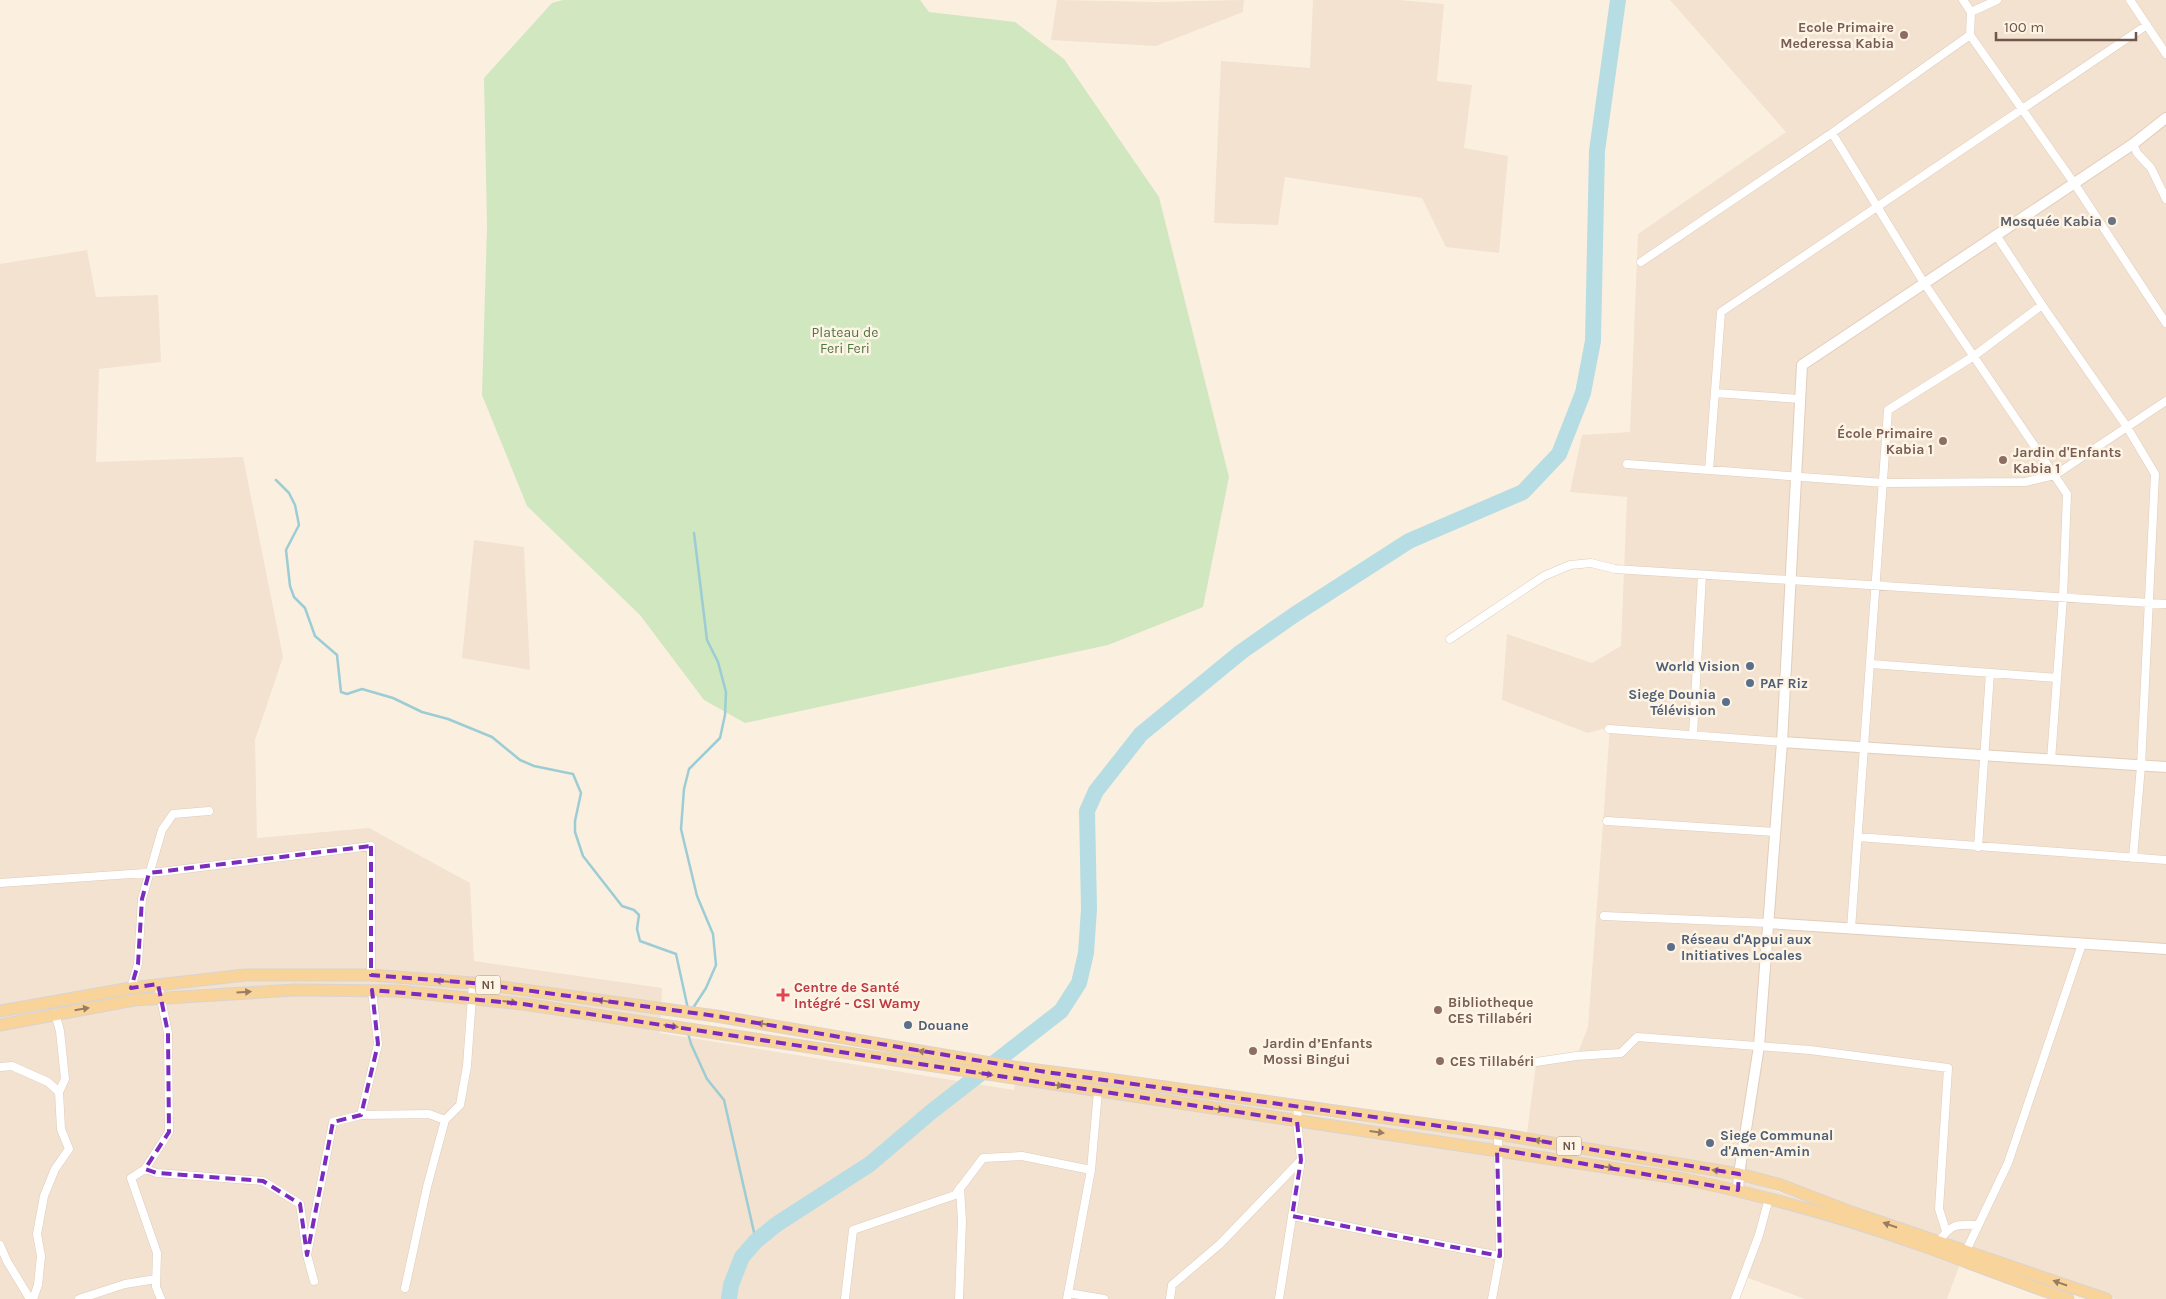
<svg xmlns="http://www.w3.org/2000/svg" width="2166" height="1299" font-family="Karla,sans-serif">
<rect width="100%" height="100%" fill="#fbf0e0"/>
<path fill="#f2e2cf" d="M1057 0 1157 2 1244 0 1243 12 1156 46 1051 40Z
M1313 0H1399L1444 4 1437 81 1472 85 1464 148 1508 156 1499 253 1446 247 1422 198 1285 177 1278 225 1214 223 1221 61 1310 68Z
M1670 0H2166V1299H2116L1769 1184 1526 1141 1536 1064 1576 1058 1588 1027 1610 727 1588 733 1502 700 1507 634 1592 663 1621 646 1627 497 1570 492 1582 435 1630 432 1638 234 1786 132Z
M87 250 96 297 158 295 161 362 99 369 96 462 243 457 283 657 255 740 257 838 369 828 470 883 474 961 662 988 660 1033 1014 1090 1017 1070 1310 1115 1516 1143 1747 1182 1839 1211 1960 1264 1947 1299H1805L1743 1276 1734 1299H0V264Z
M474 540 524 547 530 670 462 658Z"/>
<path fill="#d0e7c0" d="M563 0H920L929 12 1015 22 1064 59 1159 197 1229 477 1203 607 1108 645 745 723 704 700 640 615 527 506 482 395 487 226 484 78 552 3Z"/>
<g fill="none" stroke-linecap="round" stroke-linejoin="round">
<path stroke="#9cccd4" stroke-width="2.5" d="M276 480 289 493 295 505 299 525 286 550 290 586 294 597 305 608 315 636 337 655 341 692 347 694 362 689 393 698 422 712 448 719 492 737 520 760 534 766 573 774 581 793 575 821V832L583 856 622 906 634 910 639 915 637 929 640 941 676 954 688 1009
M693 1008 706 988 716 965 713 934 697 896 681 829 684 789 689 769 720 738 725 715 726 692 718 662 707 640 694 533
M688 1033 691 1044 707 1079 724 1100 756 1241"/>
<path stroke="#b6dde3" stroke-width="16" d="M729 1299 731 1285 742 1257 756 1241 777 1224 870 1164 931 1112 1061 1011 1079 983 1086 953 1089 909 1087 811 1096 791 1141 734 1241 652 1294 615 1409 541 1523 492 1559 454 1583 393 1593 341 1597 151 1618 0"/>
<defs>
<path id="street" d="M1963 0 1971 12 1970 35 2074 183 2166 323
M2130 0 2166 54
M1971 12 1997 0
M1832 133 1924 283 2067 494 2063 597 2051 760
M2133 144 2137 153 2151 168 2166 199
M1996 235 2042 305 2127 427 2155 474 2141 766 2133 858
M1641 262 1832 133 1970 35
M1715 393 1800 399
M1627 464 1884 483 2025 482 2055 475 2166 401
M1709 470 1721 312 2147 25
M1450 639 1544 576 1570 565 1591 563 1615 569 2166 604
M1871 664 2057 678
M1609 729 1782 742
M1693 735 1702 575
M1607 821 1775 832
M1858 837 2166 860
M1978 847 1990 673
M0 883 160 872 371 846V975
M1604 916 1768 923
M1851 929 1888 410 1974 356 2042 305
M158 984 168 1033 169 1132 145 1169 131 1178 157 1253 156 1287 161 1299
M131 988 138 964 142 899 162 830 173 814 209 811
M1536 1062 1576 1056 1621 1053 1637 1037 1810 1050 1948 1068 1939 1209 1946 1231
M0 1067 12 1066 48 1082 59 1092
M361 1115 429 1114 445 1120
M145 1169 157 1173 263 1181 300 1204 307 1255 314 1281
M1292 1216 1500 1256
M1939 1242C1950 1224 1957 1224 1977 1225
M0 1245 7 1261 30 1299
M1966 1251 2008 1163 2082 944
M307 1255 333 1122 361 1115 378 1044 372 990
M405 1288 427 1187 445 1120 460 1105 467 1066 473 983
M1068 1293 1104 1299
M33 1299 38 1285 41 1256 37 1234 44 1196 55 1169 69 1149 61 1129 59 1092 65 1079 60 1031 55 1013
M79 1299 125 1284 156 1279
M845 1299 853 1230 955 1195 983 1158 1022 1156 1091 1170
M959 1299 962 1221 960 1188
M1067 1299 1091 1170 1098 1091
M1170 1299 1172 1285 1220 1244 1301 1160
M1279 1299 1301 1160 1297 1121 1298 1106
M1492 1299 1500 1256 1498 1134
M1735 1299 1759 1235 1769 1198"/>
<path id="secondary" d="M1782 742 2166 767
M1768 923 2166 949
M1738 1190 1739 1174 1759 1046 1782 742 1802 365 2133 144 2166 118"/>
<path id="primary" d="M0 1011 131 988 245 975H371L473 983 716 1016 1014 1067 1108 1079 1498 1134 1739 1174 1781 1185 1851 1212 2106 1299
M0 1025 134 1000 294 990 398 991 523 1004 1684 1179C1767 1196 1849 1219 1929 1248 1975 1265 2021 1283 2068 1299"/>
</defs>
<use href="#street" stroke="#deccbd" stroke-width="9"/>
<use href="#secondary" stroke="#e3cdbb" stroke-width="12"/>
<use href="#primary" stroke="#dad3d0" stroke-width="13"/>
<use href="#street" stroke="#fff" stroke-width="8"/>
<use href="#secondary" stroke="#fff" stroke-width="10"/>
<use href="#primary" stroke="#f8d49a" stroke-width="11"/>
</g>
<defs><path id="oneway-solid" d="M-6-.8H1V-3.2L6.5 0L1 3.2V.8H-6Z" transform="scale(1.25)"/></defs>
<g fill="#997c61">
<use href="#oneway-solid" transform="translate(442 981) rotate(-175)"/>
<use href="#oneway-solid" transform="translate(244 992) rotate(-3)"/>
<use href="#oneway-solid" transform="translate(604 1001) rotate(-172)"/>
<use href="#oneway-solid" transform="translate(510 1002) rotate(7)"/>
<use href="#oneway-solid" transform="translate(82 1009) rotate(-9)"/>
<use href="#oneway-solid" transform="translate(764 1024) rotate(-171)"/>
<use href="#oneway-solid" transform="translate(671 1026) rotate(8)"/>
<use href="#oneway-solid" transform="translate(925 1052) rotate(-170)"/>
<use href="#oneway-solid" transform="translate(986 1074) rotate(8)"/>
<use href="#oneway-solid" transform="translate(1056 1085) rotate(8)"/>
<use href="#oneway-solid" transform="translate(1217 1109) rotate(9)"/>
<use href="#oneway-solid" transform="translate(1377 1132) rotate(8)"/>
<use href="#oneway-solid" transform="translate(1541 1141) rotate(-171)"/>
<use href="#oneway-solid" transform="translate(1607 1167) rotate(8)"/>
<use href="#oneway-solid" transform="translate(1719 1171) rotate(-171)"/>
<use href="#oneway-solid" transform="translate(1890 1225) rotate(-161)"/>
<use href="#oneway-solid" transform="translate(2060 1283) rotate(-161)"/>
</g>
<path fill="none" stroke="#7b2cbf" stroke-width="4" stroke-dasharray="10 6" stroke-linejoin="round" d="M371 846V975L473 983 716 1016 1046 1072 1498 1134 1739 1174 1738 1190 1497 1149 1500 1256 1292 1216 1301 1160 1297 1121 523 1004 372 990 378 1044 361 1115 333 1122 307 1255 300 1204 263 1181 157 1173 145 1169 169 1132 168 1033 158 984 131 988 138 964 142 899 149 873Z"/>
<g fill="#8d6e63" stroke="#fef4e6" stroke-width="2">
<circle cx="1904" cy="35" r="5"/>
<circle cx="1943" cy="441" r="5"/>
<circle cx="2003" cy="460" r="5"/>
<circle cx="1438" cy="1010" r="5"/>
<circle cx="1253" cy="1051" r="5"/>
<circle cx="1440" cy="1061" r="5"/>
</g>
<circle fill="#6b7280" stroke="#fef4e6" stroke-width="2" cx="2112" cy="221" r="5"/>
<g fill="#5c6f8a" stroke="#fef4e6" stroke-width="2">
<circle cx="1750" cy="666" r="5"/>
<circle cx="1750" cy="683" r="5"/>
<circle cx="1726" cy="702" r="5"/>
<circle cx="1671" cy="947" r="5"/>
<circle cx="908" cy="1025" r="5"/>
<circle cx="1710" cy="1143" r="5"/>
</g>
<path fill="#e0444e" stroke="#fef4e6" stroke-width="2" d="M780.5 987.5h5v5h5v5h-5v5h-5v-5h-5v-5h5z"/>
<g text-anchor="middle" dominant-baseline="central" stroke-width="5" stroke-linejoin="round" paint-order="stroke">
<g fill="#fef4e6" stroke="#9b8678" stroke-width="1">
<rect x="475.5" y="975.5" width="25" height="19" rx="4"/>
<rect x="1556.5" y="1136.5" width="25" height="19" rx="4"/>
</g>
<g font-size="12" font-weight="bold" fill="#705749">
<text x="488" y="985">N1</text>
<text x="1569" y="1146">N1</text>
</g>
<g font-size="14" font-weight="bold" fill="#785e54" stroke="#fef4e6" text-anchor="start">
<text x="1894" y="27" text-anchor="end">Ecole Primaire<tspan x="1894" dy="16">Mederessa Kabia</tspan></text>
<text x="1933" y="433" text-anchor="end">École Primaire<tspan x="1933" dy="16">Kabia 1</tspan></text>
<text x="2013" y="452">Jardin d'Enfants<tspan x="2013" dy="16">Kabia 1</tspan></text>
<text x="1448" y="1002">Bibliotheque<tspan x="1448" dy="16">CES Tillabéri</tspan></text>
<text x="1263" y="1043">Jardin d’Enfants<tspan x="1263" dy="16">Mossi Bingui</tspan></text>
<text x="1450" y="1061">CES Tillabéri</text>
</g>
<g font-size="14" font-weight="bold" fill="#5b616d" stroke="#fef4e6" text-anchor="end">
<text x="2102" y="221">Mosquée Kabia</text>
</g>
<g font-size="14" fill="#517642" stroke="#fef4e6">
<text x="845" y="332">Plateau de<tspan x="845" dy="16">Feri Feri</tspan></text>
</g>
<g font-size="14" font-weight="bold" fill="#4e5e75" stroke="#fef4e6" text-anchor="start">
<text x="1740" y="666" text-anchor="end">World Vision</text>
<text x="1760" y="683">PAF Riz</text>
<text x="1716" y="694" text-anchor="end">Siege Dounia<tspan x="1716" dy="16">Télévision</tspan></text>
<text x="1681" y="939">Réseau d'Appui aux<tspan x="1681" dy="16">Initiatives Locales</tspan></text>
<text x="918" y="1025">Douane</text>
<text x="1720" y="1135">Siege Communal<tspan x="1720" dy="16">d'Amen-Amin</tspan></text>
</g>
<g font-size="14" font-weight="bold" fill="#be3a42" stroke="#fef4e6" text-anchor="start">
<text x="794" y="987">Centre de Santé<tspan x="794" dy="16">Intégré - CSI Wamy</tspan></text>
</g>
</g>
<path d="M1996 32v8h140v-8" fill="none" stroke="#705749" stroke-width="2.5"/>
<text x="2004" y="32" font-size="15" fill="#705749" stroke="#fef4e6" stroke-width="4" paint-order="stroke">100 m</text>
</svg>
